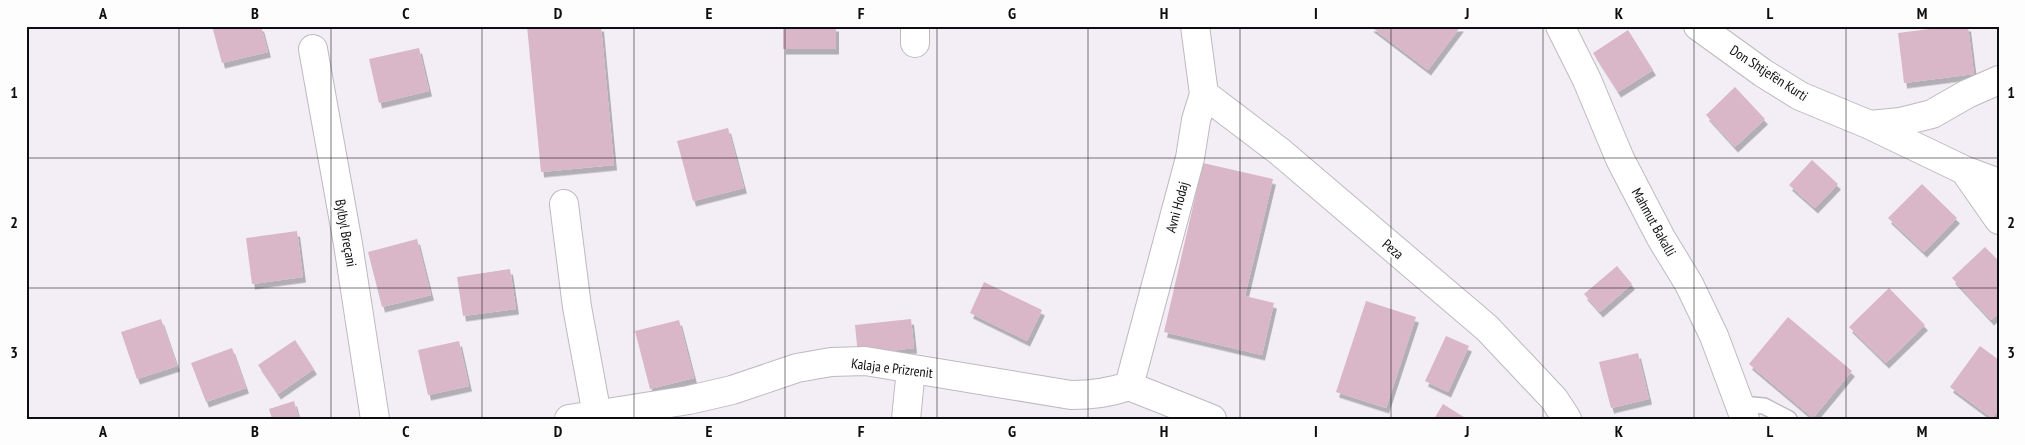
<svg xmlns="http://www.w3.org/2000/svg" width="2025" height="445" font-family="'PT Sans Narrow',sans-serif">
<defs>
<filter id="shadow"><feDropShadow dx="3" dy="5.5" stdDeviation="0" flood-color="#0004"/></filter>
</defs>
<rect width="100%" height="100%" fill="#f3eef5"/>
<path fill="#dab6c9" filter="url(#shadow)" d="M212 26H261L268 52 222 63Z
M527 26H601L614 165 541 172Z
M783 26H836V49H783Z
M1370 26H1461L1428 70Z
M1953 26H1968L1974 74 1904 83 1898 33Z
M1628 30 1653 70 1618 92 1593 53Z
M419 48 429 91 379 103 369 59Z
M1735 87 1765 119 1735 147 1706 115Z
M728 128 744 188 693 201 677 141Z
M1812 160 1838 184 1815 208 1789 185Z
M1203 163 1273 179 1245 296 1274 303 1262 355 1164 332Z
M1922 184 1957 218 1924 252 1888 218Z
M297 231 303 277 252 284 246 238Z
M417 239 431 295 382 307 368 252Z
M1985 247 1999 261V313L1991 320 1952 278Z
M1617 266 1632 284 1600 312 1584 294Z
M510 269 516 309 463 316 457 277Z
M984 282 1042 310 1027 341 970 313Z
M1889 288 1925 325 1886 363 1849 327Z
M1366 301 1416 317 1386 408 1336 392Z
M1788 317 1852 371 1813 418 1749 364Z
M161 319 177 366 137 379 121 332Z
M911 319 914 348 858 355 855 325Z
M679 320 694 378 650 389 635 331Z
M1446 336 1469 346 1448 392 1425 381Z
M295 340 314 369 278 394 258 365Z
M459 341 469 386 428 395 418 350Z
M1980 346 1999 360V409L1992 418 1950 387Z
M232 348 246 388 206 402 191 363Z
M1638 353 1649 399 1611 408 1599 362Z
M294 401 299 419H272L269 409Z
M1443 404 1467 419H1434Z"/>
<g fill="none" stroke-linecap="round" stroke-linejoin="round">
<defs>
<path id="lane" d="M1740 404 1764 406 1789 419"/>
<path id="street" d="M1560 26 1587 80 1620 159 1661 238 1689 284 1714 336 1745 419
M1698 26 1763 73 1800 96 1870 125 1964 170 1999 183
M915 43V26
M313 49 348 244 375 419
M1204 94 1279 151 1487 328 1554 399 1567 419
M1870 125 1900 122 1932 114 1967 94 1999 80
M1964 170 1999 220
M564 204 577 307 597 415
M1129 386 1190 158 1196 120 1204 94 1195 26
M569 419 689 400 732 390 797 368 831 362 865 361 1071 395C1092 395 1109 393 1129 386L1212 419
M906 419 911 369"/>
</defs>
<use href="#lane" stroke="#beb9c0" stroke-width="18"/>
<use href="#street" stroke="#beb9c0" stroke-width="30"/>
<use href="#lane" stroke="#fff" stroke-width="15"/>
<use href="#street" stroke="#fff" stroke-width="28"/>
</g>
<path fill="none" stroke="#0e0d0f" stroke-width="1" stroke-opacity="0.55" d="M179 26V419M331 26V419M482 26V419M634 26V419M785 26V419M937 26V419M1088 26V419M1240 26V419M1391 26V419M1543 26V419M1694 26V419M1846 26V419M26 158H1999M26 288H1999"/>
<g text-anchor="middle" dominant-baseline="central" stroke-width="5" stroke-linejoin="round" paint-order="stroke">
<g font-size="14" fill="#0e0d0f" stroke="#fefdfe">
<text transform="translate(1769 73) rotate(33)">Don Shtjefën Kurti</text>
<text transform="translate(1177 207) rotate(-75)">Avni Hodaj</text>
<text transform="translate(1654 222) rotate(61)">Mahmut Bakalli</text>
<text transform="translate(346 233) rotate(80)">Bylbyl Breçani</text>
<text transform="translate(1393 249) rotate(40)">Peza</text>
<text transform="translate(892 368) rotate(7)">Kalaja e Prizrenit</text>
</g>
</g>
<rect width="2025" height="445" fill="none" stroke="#fefdfe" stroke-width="55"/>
<rect x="28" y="28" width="1970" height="390" fill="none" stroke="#0e0d0f" stroke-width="2"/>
<g font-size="16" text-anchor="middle" font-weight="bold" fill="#0e0d0f">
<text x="103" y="19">A</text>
<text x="255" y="19">B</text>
<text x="406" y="19">C</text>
<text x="558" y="19">D</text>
<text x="709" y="19">E</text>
<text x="861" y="19">F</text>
<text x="1012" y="19">G</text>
<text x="1164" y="19">H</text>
<text x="1316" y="19">I</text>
<text x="1467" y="19">J</text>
<text x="1619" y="19">K</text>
<text x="1770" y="19">L</text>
<text x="1922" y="19">M</text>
<text x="14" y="98">1</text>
<text x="2011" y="98">1</text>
<text x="14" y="228">2</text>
<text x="2011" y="228">2</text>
<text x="14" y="358">3</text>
<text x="2011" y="358">3</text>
<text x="103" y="437">A</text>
<text x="255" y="437">B</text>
<text x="406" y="437">C</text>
<text x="558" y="437">D</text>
<text x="709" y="437">E</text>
<text x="861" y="437">F</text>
<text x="1012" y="437">G</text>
<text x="1164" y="437">H</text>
<text x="1316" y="437">I</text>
<text x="1467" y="437">J</text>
<text x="1619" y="437">K</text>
<text x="1770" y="437">L</text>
<text x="1922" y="437">M</text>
</g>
</svg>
